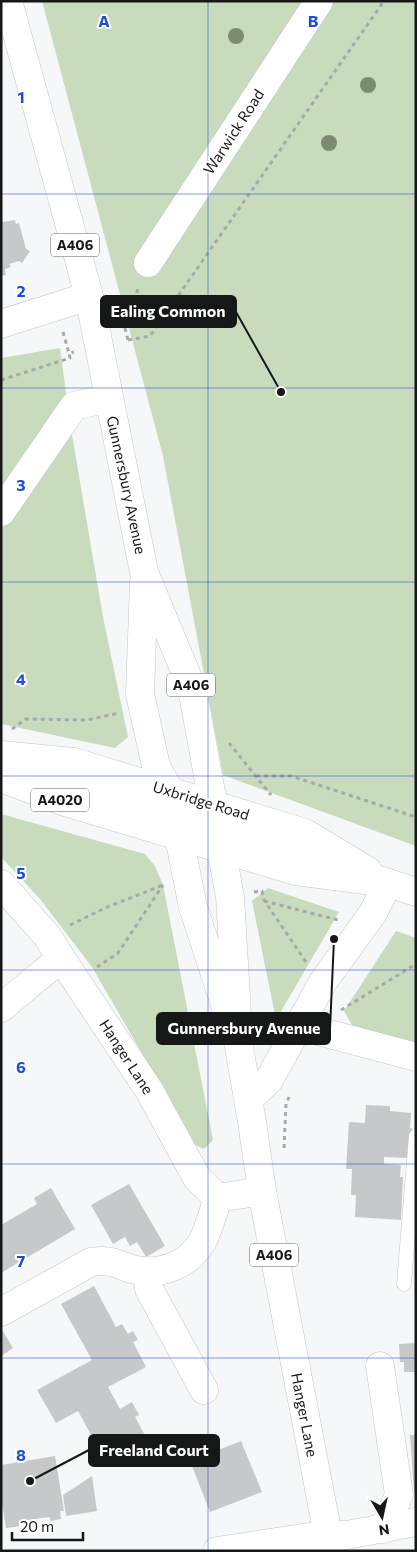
<svg xmlns="http://www.w3.org/2000/svg" width="417" height="1552" viewBox="0 0 417 1552" font-family="Commissioner,sans-serif">
  <rect width="100%" height="100%" fill="#f5f7f9"/>
  <!-- green -->
  <path fill="#c9dbbd" d="M42,1H416V846L223,775L163,456Z
    M60,348L70,423L103,617L128,737L115,748L1,724V358Z
    M1,814L145,854L155,866L163,885L213,1140L204,1149L195,1145L92,967L40,899L1,857Z
    M268,888L339,912L276,1020L252,901Z
    M396,931L416,938V1044L352,1025L344,1011Z"/>
  <!-- building -->
  <path fill="#c7c8ca" d="M1,217L3,222L15,220L16,224L19,223L26,249L30,251L22,263L19,261L9,264L11,267L5,269L6,275L1,276Z
    M366,1105L390,1106V1111L411,1113L410,1128H412L410,1158L384,1157V1164L401,1165L400,1177H403L401,1220L355,1217L356,1195H351L352,1169H346L349,1122L365,1123Z
    M129,1184L165,1246L146,1257L137,1242L130,1246L125,1237L113,1244L91,1205Z
    M51,1188L75,1229L1,1273V1225L37,1204L34,1198Z
    M94,1286L116,1327L122,1324L128,1334L133,1331L138,1340L133,1342L146,1367L108,1387L120,1409L132,1402L139,1415L135,1417L147,1439L114,1457L109,1449L101,1453L78,1411L56,1423L37,1390L92,1360L61,1304Z
    M1,1328L13,1348L1,1356Z
    M416,1343V1372H404V1362H400L399,1344Z
    M410,1435H416V1492H414Z
    M241,1441L262,1492L210,1512L190,1461Z
    M55,1456L64,1511H60L61,1519L50,1521V1517L21,1521V1526L6,1528L1,1497V1465Z
    M92,1476L97,1511L66,1516L63,1495Z"/>
  <g fill="none" stroke-linecap="round" stroke-linejoin="round">
    <defs>
      <path id="lane" d="M404,1284L416,1136"/>
      <path id="street" d="M148,263L319,1
        M1,324L89,296
        M1,512L74,406L108,398
        M301,1023L318,1031L416,1057
        M148,1272L149,1289L204,1390
        M1,1312L91,1262C100,1261 109,1260 118,1264C124,1266 129,1269 136,1270C162,1275 188,1265 202,1242C209,1229 213,1212 218,1198
        M380,1366L399,1495L384,1529
        M217,1551L323,1535H347L416,1522"/>
      <path id="secondary" d="M1,884L47,936L61,958L149,1090L197,1178L218,1198L262,1191
        M1,1008L61,958"/>
      <path id="primary" d="M1,755L74,762L305,833L368,871
        M1,778L62,801L296,871L388,883L416,892"/>
      <path id="highway" d="M8,1L89,296L144,572L192,688L230,897L239,1047L252,1122L262,1191L331,1551
        M144,582L140,694L156,766L170,792L182,806L199,818L218,827L388,883L373,913L323,982L269,1080L249,1099
        M1,767L81,787L174,814L190,820
        M170,792L193,907L227,1010"/>
    </defs>
    <!-- lane casing -->
    <use href="#lane" stroke="#c4c6c8" stroke-width="15"/>
    <!-- street casing -->
    <use href="#street" stroke="#c4c6c8" stroke-width="29"/>
    <!-- secondary casing -->
    <use href="#secondary" stroke="#c4c6c8" stroke-width="29"/>
    <!-- primary casing -->
    <use href="#primary" stroke="#c4c6c8" stroke-width="29"/>
    <!-- highway casing -->
    <use href="#highway" stroke="#c4c6c8" stroke-width="29"/>
    <!-- path -->
    <path stroke="#a6a8a9" stroke-width="3" stroke-dasharray="4 4" stroke-linecap="butt" d="M117,297L128,340L127,341
      M121,309C137,304 133,300 139,287
      M63,332L69,353
      M128,340L150,336L384,1
      M1,380L70,358L69,353L74,352
      M12,729L26,719L87,720L119,713
      M229,743L271,795
      M256,776H291L416,817
      M254,892L262,891L264,900L306,962
      M264,901L338,920
      M70,925L105,908L163,885
      M97,967L118,953L163,885
      M341,1010L416,964
      M284,1148L286,1104L289,1097"/>
    <!-- lane -->
    <use href="#lane" stroke="#fff" stroke-width="14"/>
    <!-- street -->
    <use href="#street" stroke="#fff" stroke-width="28"/>
    <!-- secondary -->
    <use href="#secondary" stroke="#fff" stroke-width="28"/>
    <!-- primary -->
    <use href="#primary" stroke="#fff" stroke-width="28"/>
    <!-- highway -->
    <use href="#highway" stroke="#fff" stroke-width="28"/>
  </g>
  <!-- trees -->
  <g fill="#7c8b71">
    <circle cx="236" cy="36" r="8"/>
    <circle cx="368" cy="85" r="8"/>
    <circle cx="329" cy="143" r="8"/>
  </g>
  <!-- grid -->
  <path fill="none" stroke="#1d4ed8" stroke-width="1" stroke-opacity="0.55" d="M208,1V1551M1,194H416M1,388H416M1,582H416M1,776H416M1,970H416M1,1164H416M1,1358H416"/>
  <g text-anchor="middle" stroke-width="4" stroke-linejoin="round" paint-order="stroke">
    <!-- shield labels -->
    <g fill="#fff" stroke="#5c5d5d" stroke-width="1">
      <rect x="51" y="233.5" width="48" height="23" rx="4"/>
      <rect x="167" y="673.5" width="48" height="23" rx="4"/>
      <rect x="31" y="788.5" width="58" height="23" rx="4"/>
      <rect x="250" y="1243.5" width="48" height="23" rx="4"/>
    </g>
    <g font-size="14" font-weight="bold" fill="#161717">
      <text x="75" y="250">A406</text>
      <text x="191" y="690">A406</text>
      <text x="60" y="805">A4020</text>
      <text x="274" y="1260">A406</text>
    </g>
    <!-- street labels -->
    <g font-size="15" fill="#161717" stroke="#fff">
      <text transform="translate(234 132) rotate(-57)" y="5">Warwick Road</text>
      <text transform="translate(126 485) rotate(78)" y="5">Gunnersbury Avenue</text>
      <text transform="translate(201 801) rotate(17)" y="5">Uxbridge Road</text>
      <text transform="translate(126 1057) rotate(57)" y="5">Hanger Lane</text>
      <text transform="translate(304 1415) rotate(79)" y="5">Hanger Lane</text>
    </g>
  </g>
  <g font-size="16" text-anchor="middle" font-weight="bold" fill="#1d4ed8" stroke="#fff" stroke-width="4" stroke-linejoin="round" paint-order="stroke">
    <text x="104" y="27">A</text>
    <text x="313" y="27">B</text>
    <text x="21" y="103">1</text>
    <text x="21" y="297">2</text>
    <text x="21" y="491">3</text>
    <text x="21" y="685">4</text>
    <text x="21" y="879">5</text>
    <text x="21" y="1073">6</text>
    <text x="21" y="1267">7</text>
    <text x="21" y="1461">8</text>
  </g>
  <!-- callouts -->
  <path fill="none" stroke="#161717" stroke-width="2" d="M281 392L236 312M334 939L330 1029M30 1481L89 1450"/>
  <g fill="#161717" stroke="#fff" stroke-width="2">
    <circle cx="281" cy="392" r="5"/>
    <circle cx="334" cy="939" r="5"/>
    <circle cx="30" cy="1481" r="5"/>
  </g>
  <g fill="#161717" stroke="#161717" stroke-width="2">
    <rect x="101" y="296" width="135" height="31" rx="5"/>
    <rect x="157" y="1013" width="173" height="31" rx="5"/>
    <rect x="89" y="1435" width="130" height="31" rx="5"/>
  </g>
  <g font-size="16" text-anchor="middle" font-weight="bold" fill="#fff">
    <text x="168" y="317">Ealing Common</text>
    <text x="244" y="1034">Gunnersbury Avenue</text>
    <text x="154" y="1456">Freeland Court</text>
  </g>
  <!-- border -->
  <rect width="417" height="1552" fill="none" stroke="#161717" stroke-width="5"/>
  <!-- north arrow -->
  <g transform="translate(382 1517) rotate(171)" stroke="#ffffff" stroke-width="4" paint-order="stroke">
  <path d="M0-4L9 19L0 12L-9 19Z" fill="#161717"/>
  <text y="-8" font-size="14" font-weight="bold" text-anchor="middle" fill="#161717">N</text>
  </g>
  <!-- scale -->
  <path d="M12 1532v8h71v-8" fill="none" stroke="#161717" stroke-width="2.5"/>
  <text x="20" y="1532" font-size="15" fill="#161717" stroke="#ffffff" stroke-width="4" paint-order="stroke">20 m</text>
</svg>
